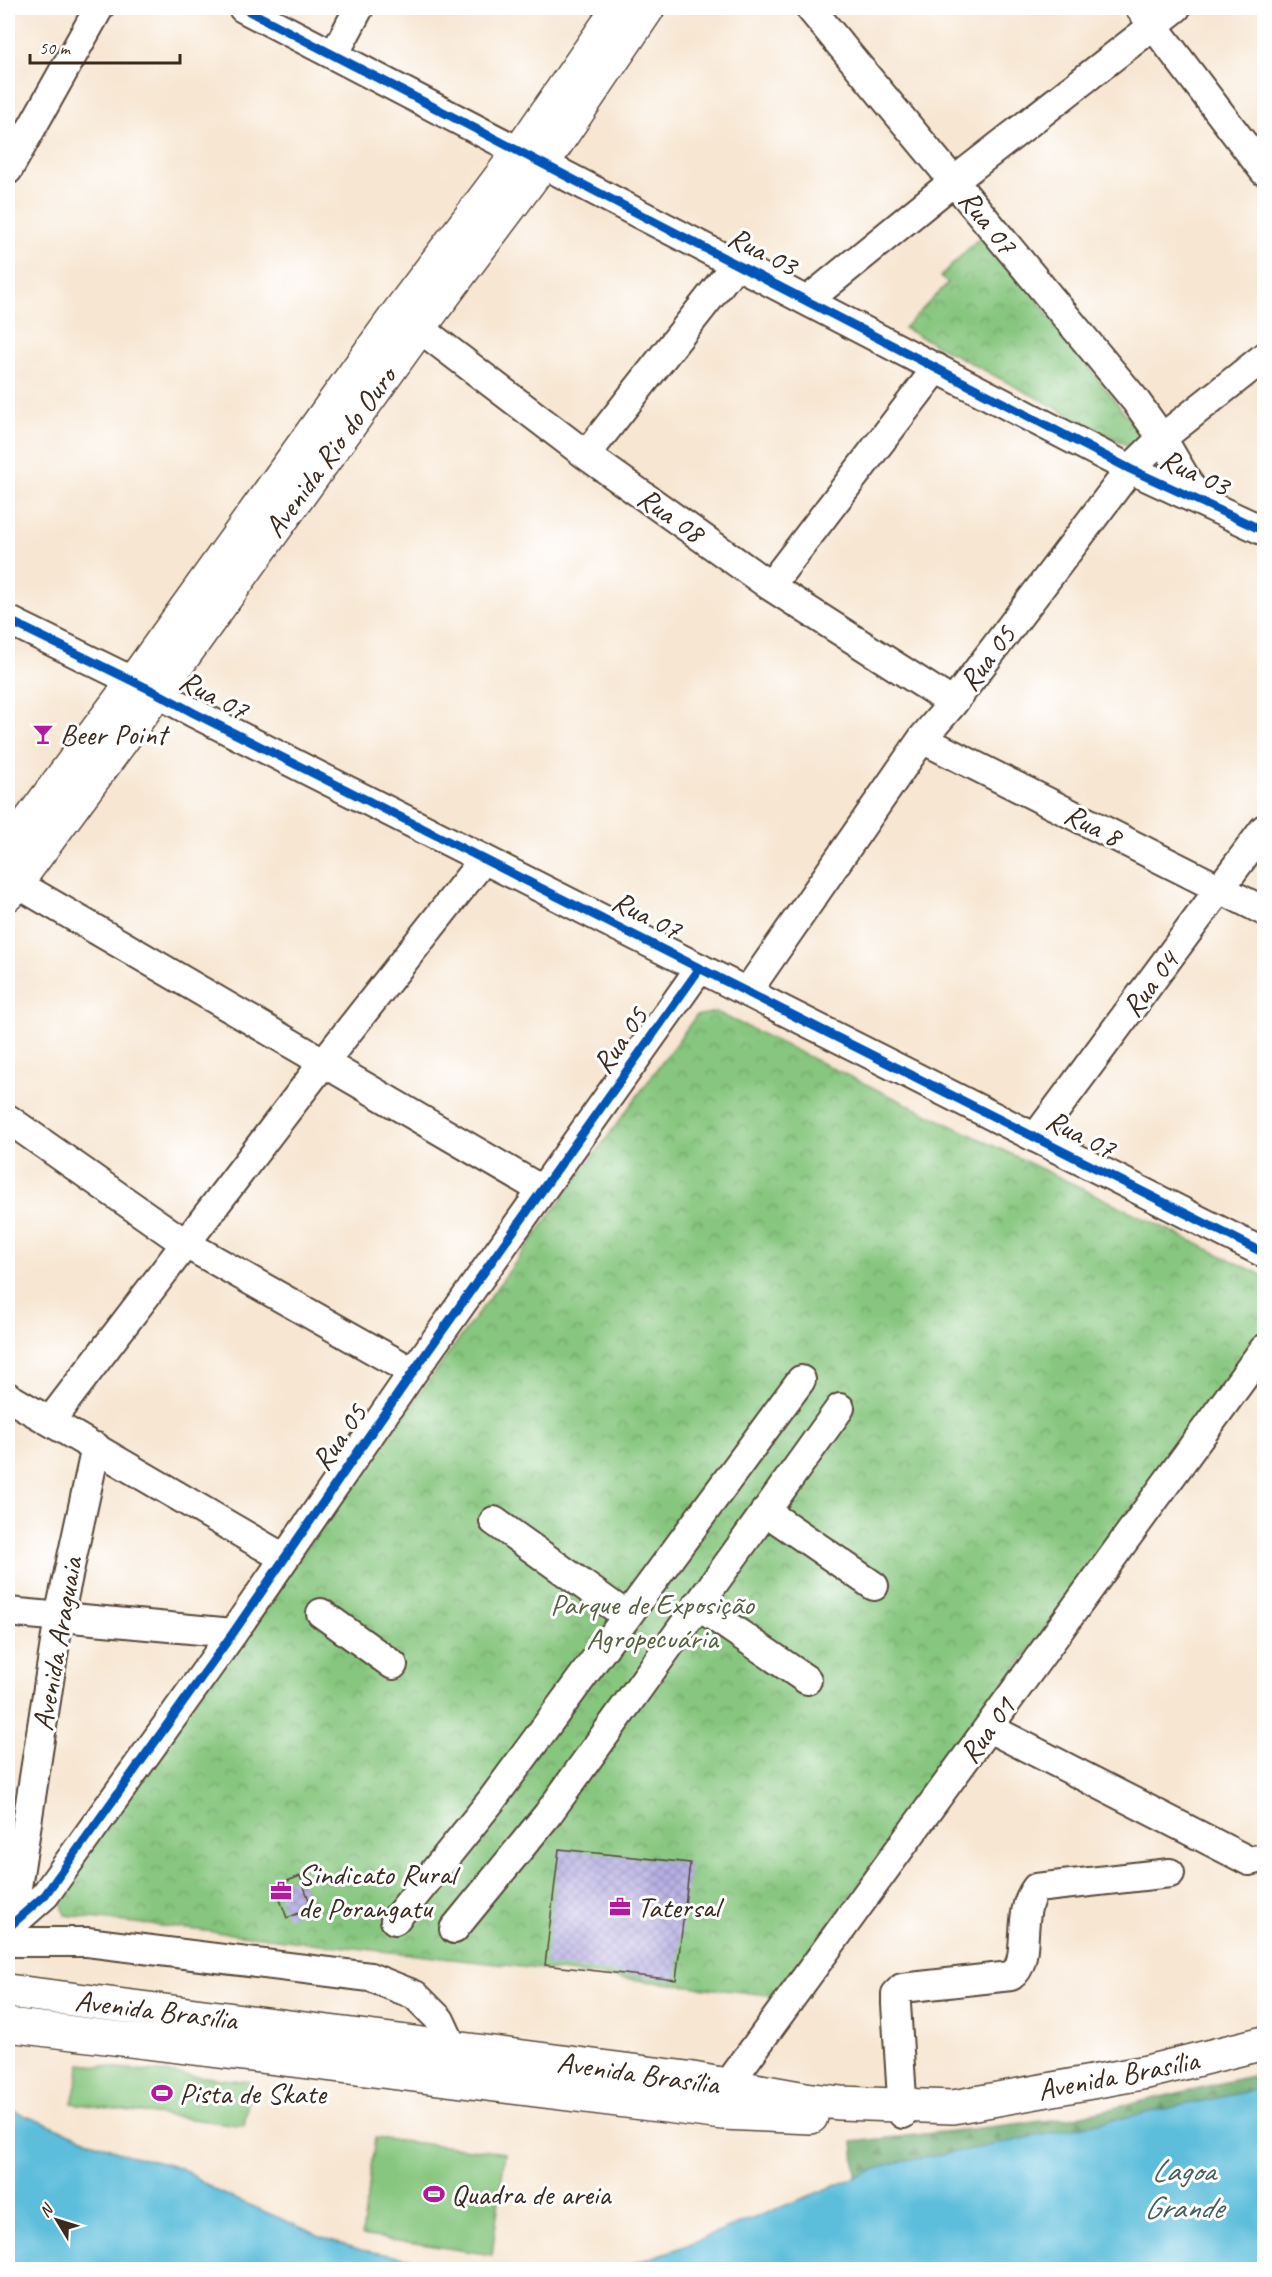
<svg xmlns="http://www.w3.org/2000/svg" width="1272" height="2277" viewBox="0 0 1272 2277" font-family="Caveat,sans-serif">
  <defs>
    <pattern id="forest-firs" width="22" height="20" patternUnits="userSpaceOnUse" patternTransform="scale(1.5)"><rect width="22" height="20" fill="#6cab6d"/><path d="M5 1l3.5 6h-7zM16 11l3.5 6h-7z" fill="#5a8b59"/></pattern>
    <pattern id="park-crowns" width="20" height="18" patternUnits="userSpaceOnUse" patternTransform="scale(1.5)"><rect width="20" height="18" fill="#86c67e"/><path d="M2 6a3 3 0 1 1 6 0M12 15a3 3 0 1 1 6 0" fill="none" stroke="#6fa167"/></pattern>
    <pattern id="building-cross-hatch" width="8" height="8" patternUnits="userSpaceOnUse" patternTransform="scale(1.5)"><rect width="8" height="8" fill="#b6afe4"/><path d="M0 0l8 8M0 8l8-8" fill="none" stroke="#958fb8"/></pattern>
  </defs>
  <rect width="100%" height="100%" fill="#fff"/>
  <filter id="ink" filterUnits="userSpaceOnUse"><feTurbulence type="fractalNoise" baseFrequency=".0167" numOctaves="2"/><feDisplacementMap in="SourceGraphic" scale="12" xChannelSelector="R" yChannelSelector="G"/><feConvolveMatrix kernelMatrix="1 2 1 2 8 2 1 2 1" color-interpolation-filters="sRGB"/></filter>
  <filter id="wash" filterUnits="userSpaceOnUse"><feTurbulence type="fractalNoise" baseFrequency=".008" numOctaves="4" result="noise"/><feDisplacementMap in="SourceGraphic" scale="24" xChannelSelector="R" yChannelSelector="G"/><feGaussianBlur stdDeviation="1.35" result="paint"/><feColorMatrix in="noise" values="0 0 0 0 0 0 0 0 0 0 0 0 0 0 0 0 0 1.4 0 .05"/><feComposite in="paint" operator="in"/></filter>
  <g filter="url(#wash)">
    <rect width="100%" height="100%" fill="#f7e6d1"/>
    <!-- grass -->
    <path fill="#86c67e" stroke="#60784e" stroke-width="1.5" d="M81,2064L251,2082L244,2126L72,2103Z
      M375,2138L505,2153L492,2255L362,2235Z"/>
    <!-- forest -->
    <path fill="url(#forest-firs)" stroke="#546a46" stroke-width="1.5" d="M1264,2073V2099L857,2185L853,2142L1070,2118Z"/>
    <!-- park -->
    <path fill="url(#park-crowns)" stroke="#60784e" stroke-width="1.5" d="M985,232L1146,441L1138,451L904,328L948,283L940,277Z
      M716,1012L1264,1276V1329L777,1996L65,1915L57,1888L696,1016Z"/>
    <!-- water -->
    <path fill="#5dbedb" stroke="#4c747c" stroke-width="1.5" d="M1264,2088V2269H616L674,2250L889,2164L989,2146Z
      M8,2109L125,2154L181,2168L215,2190L325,2238L361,2250L469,2269H8Z"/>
    <g id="blocks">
      <!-- building -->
      <path fill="url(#building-cross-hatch)" d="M559,1849L690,1863L676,1980L545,1965Z
        M300,1876L312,1908L287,1918L275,1886Z"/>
    </g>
  </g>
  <g filter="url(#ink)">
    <use href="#blocks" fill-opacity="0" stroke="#574639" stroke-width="1.5"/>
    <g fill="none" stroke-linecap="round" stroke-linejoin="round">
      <defs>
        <path id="minor" d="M243,8L1130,469L1264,531
          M810,8L1135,400L1162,438L1199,501
          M1140,8L1264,171
          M334,55L359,8
          M8,170L99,8
          M807,301L954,181L1176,8
          M401,314L586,455L770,586L953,703
          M586,455L736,264
          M770,586L937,368
          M8,620L157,693L194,713L1264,1253
          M922,739L1264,911
          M16,883L542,1190
          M747,992L922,739L953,703L1130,469L1162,438L1264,357
          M8,1119L186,1244L413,1372
          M1035,1138L1264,829
          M8,1397L284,1558
          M51,1420L324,1062L484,859
          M765,1511L874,1586
          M494,1521L627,1616
          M697,1605L807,1680
          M8,1612L233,1633
          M321,1613L393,1665
          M989,1728L1249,1861L1264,1858
          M395,1920L491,1801L801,1380
          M8,1925L10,1926L45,1895L233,1633L413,1372L700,968
          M454,1929L548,1814L840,1408
          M10,1932L59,1617L96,1447
          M9,1942H87L370,1977L415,1995L440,2020L453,2048L456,2066
          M716,2101L1264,1349
          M903,2114L896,2004V1994L902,1988L1011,1976C1033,1961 1015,1915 1036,1888L1170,1873"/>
        <path id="major" d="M8,850L133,682L399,312L520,151L619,8
          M8,894L167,679L420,327L543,163L648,8
          M8,1991L687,2078L811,2100L840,2103L953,2107L1147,2072L1264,2043
          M8,2025L723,2113L811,2117"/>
      </defs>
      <!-- minor casing -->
      <use href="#minor" stroke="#574639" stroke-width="32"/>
      <!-- major casing -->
      <use href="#major" stroke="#574639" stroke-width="36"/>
      <!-- minor -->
      <use href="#minor" stroke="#fff" stroke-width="28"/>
      <!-- major -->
      <use href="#major" stroke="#fff" stroke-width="33"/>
      <defs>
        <path id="cycleway" d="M243,8L1130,469L1264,531
          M8,620L157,693L194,713L1264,1253
          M8,1925L10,1926L45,1895L233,1633L413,1372L700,968"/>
      </defs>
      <!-- cycleway casing -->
      <use href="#cycleway" stroke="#fff" stroke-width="13"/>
      <!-- cycleway -->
      <use href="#cycleway" stroke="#0057b8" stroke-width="9"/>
    </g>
  </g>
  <!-- icons -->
  <defs>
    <symbol id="bar-bare" viewBox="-9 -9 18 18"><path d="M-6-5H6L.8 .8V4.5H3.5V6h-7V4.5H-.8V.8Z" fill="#b5179e" stroke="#fff" stroke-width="2.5" paint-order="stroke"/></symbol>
    <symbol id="office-bare" viewBox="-9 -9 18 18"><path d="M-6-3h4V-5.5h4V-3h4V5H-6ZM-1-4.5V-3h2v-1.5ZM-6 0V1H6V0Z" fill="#b5179e" stroke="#fff" stroke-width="2.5" paint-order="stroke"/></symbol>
    <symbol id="stadium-bare" viewBox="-9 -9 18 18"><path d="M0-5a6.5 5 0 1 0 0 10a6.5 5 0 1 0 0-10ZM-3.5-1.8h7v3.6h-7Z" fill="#b5179e" stroke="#fff" stroke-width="2.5" paint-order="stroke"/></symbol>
  </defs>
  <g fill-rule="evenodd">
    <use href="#bar-bare" x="28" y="719" width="30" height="30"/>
    <use href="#office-bare" x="266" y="1876" width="30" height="30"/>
    <use href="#office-bare" x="605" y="1892" width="30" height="30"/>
    <use href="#stadium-bare" x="147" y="2078" width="30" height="30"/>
    <use href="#stadium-bare" x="419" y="2179" width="30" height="30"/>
  </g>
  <g text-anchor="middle" stroke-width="6" stroke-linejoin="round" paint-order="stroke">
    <!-- street labels -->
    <g font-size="30" fill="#3b2a1e" stroke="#fff">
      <text transform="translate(988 222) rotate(51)" y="10">Rua 07</text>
      <text transform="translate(763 251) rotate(27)" y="10">Rua 03</text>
      <text transform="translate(330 452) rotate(-54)" y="10">Avenida Rio do Ouro</text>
      <text transform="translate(1195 472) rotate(25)" y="10">Rua 03</text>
      <text transform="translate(671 515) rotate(35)" y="10">Rua 08</text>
      <text transform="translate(987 658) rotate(-53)" y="10">Rua 05</text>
      <text transform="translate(214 695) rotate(28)" y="10">Rua 07</text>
      <text transform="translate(1093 825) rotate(27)" y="10">Rua 8</text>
      <text transform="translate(647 915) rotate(27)" y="10">Rua 07</text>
      <text transform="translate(1150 984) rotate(-53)" y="10">Rua 04</text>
      <text transform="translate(620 1040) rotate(-55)" y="10">Rua 05</text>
      <text transform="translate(1081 1134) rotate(27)" y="10">Rua 07</text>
      <text transform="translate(339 1437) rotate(-55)" y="10">Rua 05</text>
      <text transform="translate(57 1644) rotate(-80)" y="10">Avenida Araguaia</text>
      <text transform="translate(987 1730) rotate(-54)" y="10">Rua 01</text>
      <text transform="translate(156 2010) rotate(7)" y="10">Avenida Brasília</text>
      <text transform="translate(638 2073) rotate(8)" y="10">Avenida Brasília</text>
      <text transform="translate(1118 2075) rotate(-11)" y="10">Avenida Brasília</text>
    </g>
    <!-- poi labels -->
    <g font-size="30" fill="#3b2a1e" stroke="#fff" text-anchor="start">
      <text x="60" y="744">Beer Point</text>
      <text x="298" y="1884">Sindicato Rural<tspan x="298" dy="34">de Porangatu</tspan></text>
      <text x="637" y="1917">Tatersal</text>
      <text x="179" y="2103">Pista de Skate</text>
      <text x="451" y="2204">Quadra de areia</text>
    </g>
    <!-- park labels -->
    <g font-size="30" fill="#556140" stroke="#fff">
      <text x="652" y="1614">Parque de Exposição<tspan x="652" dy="34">Agropecuária</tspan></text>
    </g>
    <!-- water labels -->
    <g font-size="32" font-style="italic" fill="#475e60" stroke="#fff">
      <text x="1183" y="2181">Lagoa<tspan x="1183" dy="37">Grande</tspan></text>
    </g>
  </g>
  <!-- margin -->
  <rect width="1272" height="2277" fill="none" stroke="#fff" stroke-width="30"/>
  <!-- north arrow -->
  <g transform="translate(57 2220) rotate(308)" stroke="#ffffff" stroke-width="4.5" paint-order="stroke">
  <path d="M0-4.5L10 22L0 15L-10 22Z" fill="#3b2a1e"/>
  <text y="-9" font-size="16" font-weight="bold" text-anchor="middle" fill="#3b2a1e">N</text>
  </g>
  <!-- scale -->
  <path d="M30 54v9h150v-9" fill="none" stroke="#3b2a1e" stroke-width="3"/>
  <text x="39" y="54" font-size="18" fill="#3b2a1e" stroke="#ffffff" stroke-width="4.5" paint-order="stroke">50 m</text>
</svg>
